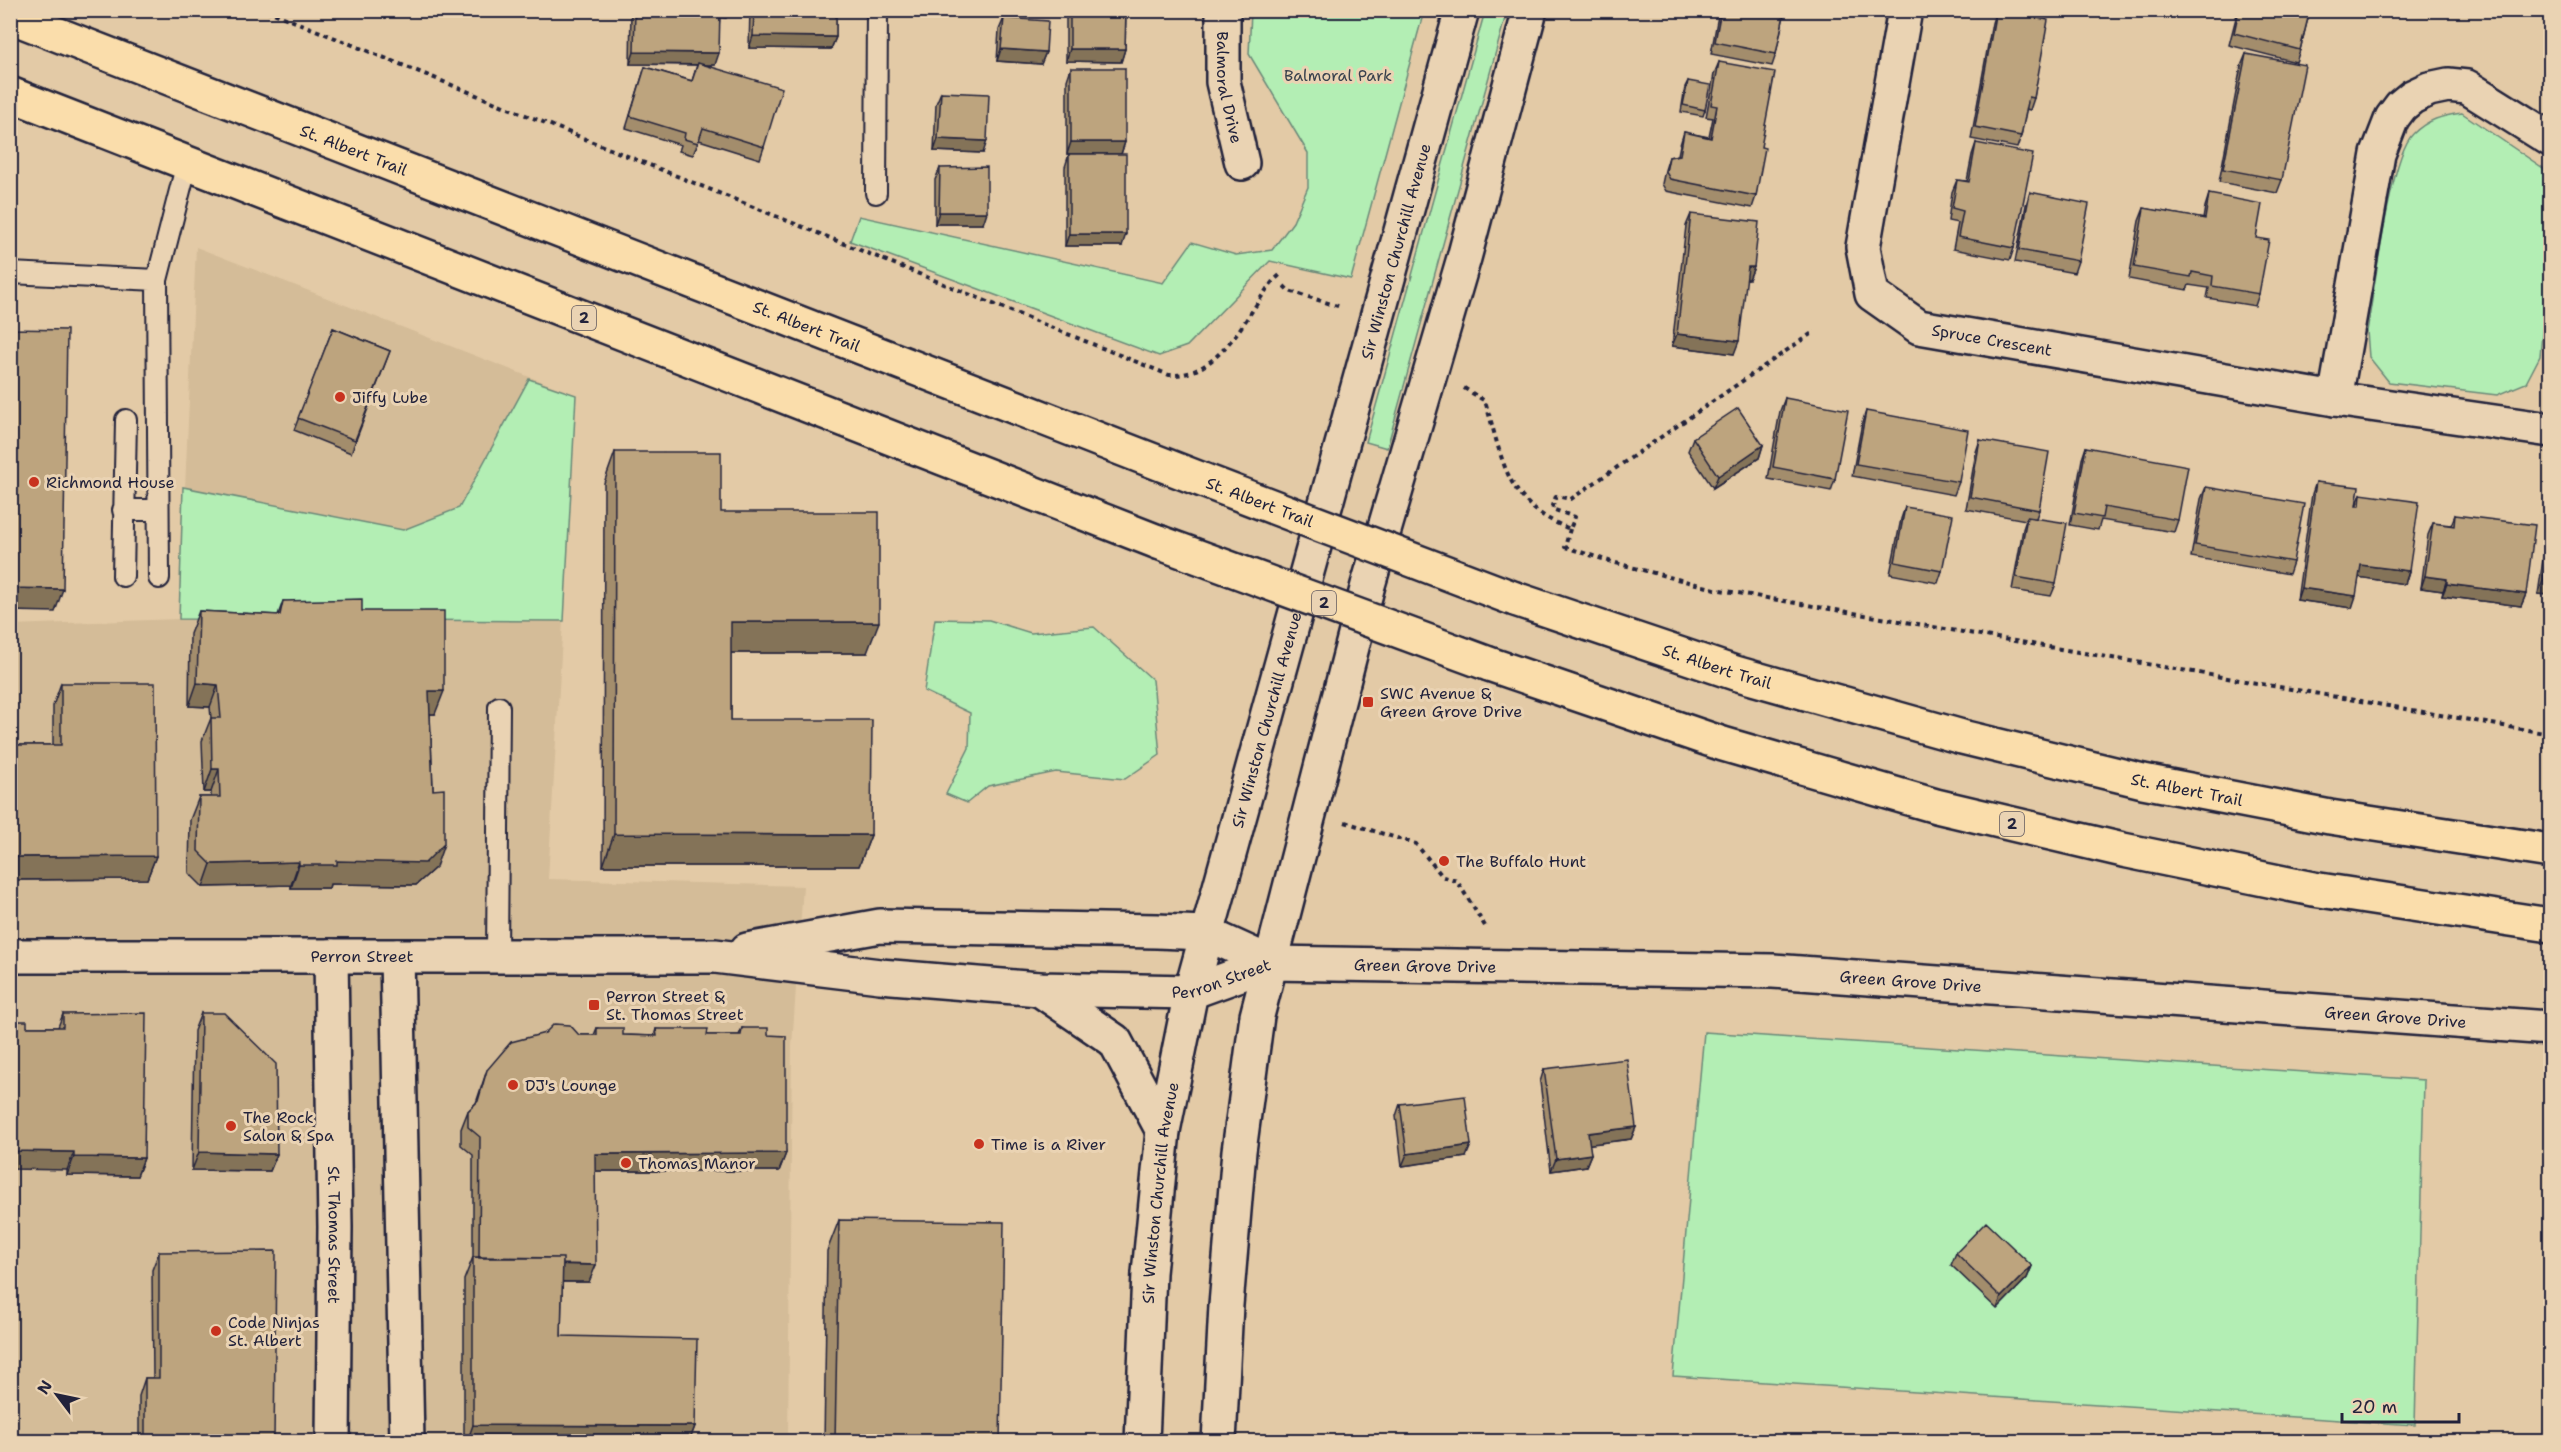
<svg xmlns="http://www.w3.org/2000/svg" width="2561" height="1452" viewBox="0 0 2561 1452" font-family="'Shantell Sans',sans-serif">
  <rect width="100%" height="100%" fill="#e3caa6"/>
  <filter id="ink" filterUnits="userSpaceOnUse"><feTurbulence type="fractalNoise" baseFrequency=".0167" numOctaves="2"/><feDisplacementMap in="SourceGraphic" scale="12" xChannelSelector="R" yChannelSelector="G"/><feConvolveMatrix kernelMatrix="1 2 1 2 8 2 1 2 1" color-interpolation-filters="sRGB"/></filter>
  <g filter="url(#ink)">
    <!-- built -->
    <path fill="#d4bc98" d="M196,247L576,395L548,879L803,886L792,1046L788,1441H11L10,625L179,619Z"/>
    <!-- green -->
    <path fill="#b3eeb4" stroke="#6a8878" stroke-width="1.5" d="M1251,11H1424L1351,279L1270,261L1187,346L1159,356L850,241L859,216L1163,283L1192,242L1236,255L1272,250L1293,222L1308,187V153L1249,54Z
      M1485,11H1507L1387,448L1366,442Z
      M2462,113L2543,168L2550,184V247L2540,356L2526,383L2497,395L2389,382L2369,357L2367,331C2374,293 2390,156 2413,134C2428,119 2442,116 2462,113Z
      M529,379L576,395L564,621L179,619L183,487L403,530L459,508Z
      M935,619L989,620L1031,633L1094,627L1153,680L1160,755L1125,779L1056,772L988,786L967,803L946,794L969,748L970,713L924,691Z
      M1704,1032L2424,1080L2415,1425L1673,1376Z"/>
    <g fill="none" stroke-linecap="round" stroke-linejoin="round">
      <defs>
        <path id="lane" d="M876,193L877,10
          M10,273L157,280
          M123,510H158
          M123,576L126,420
          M159,578L157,280L187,163
          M497,956L499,707"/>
        <g id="street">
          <path id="s1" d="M1223,10V82L1242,163"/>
          <path id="s2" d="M1905,10L1863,247L1872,294L1919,327L2335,399L2550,430"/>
          <path d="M2335,399L2378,154L2392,118L2401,106L2412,97L2429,89L2448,85L2467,87L2550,139"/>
          <path id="s3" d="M331,956L335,1227L333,1442"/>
          <path d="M397,956L407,1442"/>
        </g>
        <g id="secondary">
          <path d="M747,950L880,926L1157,931L1205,933L1271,963"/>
          <path id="s4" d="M10,956H715L880,976L1039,989L1191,992L1271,963L1773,971L2550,1028"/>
          <path d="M1039,989L1115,1041L1163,1131"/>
          <path id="s5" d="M1142,1442L1149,1273L1163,1131L1191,992L1462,10"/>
          <path d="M1219,1442L1226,1305L1239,1151L1257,1016L1368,585L1464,258L1530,10"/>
        </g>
        <g id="primary">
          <path id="s6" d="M10,16L1200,479"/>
          <path d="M10,94L1158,542"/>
          <path id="s7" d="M1515,599L1735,673L1962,737L2143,781L2330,817L2550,851"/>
          <path d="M1489,664L1723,744L1936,806L2123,850L2313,889L2550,925"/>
        </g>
      </defs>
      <!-- lane casing -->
      <use href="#lane" stroke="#22223b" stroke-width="24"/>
      <!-- street casing -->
      <use href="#street" stroke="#22223b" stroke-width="38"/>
      <!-- secondary casing -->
      <use href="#secondary" stroke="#22223b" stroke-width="38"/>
      <!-- primary casing -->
      <use href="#primary" stroke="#22223b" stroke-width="38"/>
      <!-- path -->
      <path stroke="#22223b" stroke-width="4" stroke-dasharray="4.5 4.5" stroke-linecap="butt" d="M266,10L1169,375C1220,378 1246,315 1273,281L1282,273
        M1284,286L1289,291L1341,307
        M1464,388L1485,401C1504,462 1504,503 1570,529L1575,517L1552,509L1556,496L1571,499L1815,331
        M1570,529L1565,547L1612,562L1715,589L2550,734
        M1345,822L1416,844L1443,877L1457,881L1485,926"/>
      <!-- lane -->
      <use href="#lane" stroke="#ead3b3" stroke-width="20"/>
      <!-- street -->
      <use href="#street" stroke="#ead3b3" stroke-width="33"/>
      <!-- secondary -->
      <use href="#secondary" stroke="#ead3b3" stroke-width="33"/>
      <!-- primary -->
      <use href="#primary" stroke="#faddab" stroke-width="33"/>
      <defs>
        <g id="primary-bridge">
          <path id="s8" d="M1200,479L1515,599"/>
          <path d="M1158,542L1489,664"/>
        </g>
      </defs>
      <!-- primary-bridge casing -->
      <use href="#primary-bridge" stroke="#22223b" stroke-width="38" stroke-linecap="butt"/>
      <!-- primary-bridge -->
      <use href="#primary-bridge" stroke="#faddab" stroke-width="33"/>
    </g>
    <!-- wall -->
    <path fill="#a38d6c" stroke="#22223b" stroke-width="1.5" d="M631,10H728L726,18L720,17L715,65H707L764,147L760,159L699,140L693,155L679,151L681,145L626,128L645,67L692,81L697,65L630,64Z
      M750,10H836V37L831,49L749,48Z
      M1066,10H1126L1125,49L1121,62L1066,61Z
      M1719,10H1785L1776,54L1772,66L1711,54Z
      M1991,10H2049L2046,19L2034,98L2030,110L2026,109L2021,136L2017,148L1971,139L1992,23L1995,13L1991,12Z
      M2238,10H2310L2300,50L2296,62L2229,45Z
      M1004,18L1046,52L1041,64L997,61L999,30Z
      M2246,54L2282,180L2277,193L2219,182L2241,66Z
      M1719,62L1761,147L1756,196L1752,208L1666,191L1662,184L1665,170L1669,157L1678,155L1680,145L1684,132L1709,137L1713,118L1706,117L1714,74Z
      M1071,68L1125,142L1121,154H1067V80Z
      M1688,81L1705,110L1703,116L1681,112L1685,87Z
      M941,92L983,153L934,151L936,104Z
      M1976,143L2014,248L2010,260L1953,249L1958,223L1948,221L1952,192L1957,180L1967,181L1972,155Z
      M1069,154L1122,246H1065V167Z
      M940,168L983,224H935V180Z
      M2030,192L2078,261L2074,273L2015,262L2026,205Z
      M2209,194L2256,238L2259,294L2255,306L2207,298L2209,288L2189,285L2187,290L2129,279L2139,221L2144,208L2203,219L2205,207Z
      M1691,214L1754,267L1749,279H1746L1734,354L1672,346L1686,226Z
      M333,328L390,351L351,453L294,430Z
      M1785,398L1835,479L1831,491L1768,479L1780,411Z
      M1866,411L1959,482L1954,495L1852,476L1862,423Z
      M1693,438L1763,445L1759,458L1713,488L1688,451Z
      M1980,440L2039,510L2036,518L2056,584L2051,596L2012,590L2023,529L2026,520L1966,509L1976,452Z
      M2086,447L2178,520L2174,532L2101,520L2098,530L2070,525L2082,459Z
      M615,452L867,653H731V720L871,835L859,866H603L604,483Z
      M2316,482L2356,506L2361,494L2409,571L2405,584L2359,577L2352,608L2297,600L2312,494Z
      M2206,487L2293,562L2289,574L2191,557L2201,499Z
      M1905,507L1942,571L1938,583L1890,574L1901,519Z
      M2455,515L2526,594L2521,606L2442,596L2443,591L2421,588L2428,535L2433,523L2451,525Z
      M2550,527V595L2538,594L2546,539Z
      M283,601L362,611L435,714H430L436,867L416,885L330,884L329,888H291V885L203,887L189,873L190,820L199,797H211V792H204L202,741L211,718L210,707L189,706L190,634L199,611L278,615Z
      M61,683L156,856L147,879L10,880V745H53V706Z
      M201,1013L277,1154L270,1171L192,1170L194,1031Z
      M63,1014L144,1158L137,1176L67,1175V1170L27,1027H58Z
      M597,1028L623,1035L654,1036L656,1029L707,1035H739L742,1028L768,1035L786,1153L779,1171H595L589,1282H562L561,1336L695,1426L689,1442H464V1280L473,1257V1155L461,1145V1129L468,1111L476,1103L487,1070L579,1035H594Z
      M1544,1069L1636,1127L1631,1139L1589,1144L1591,1154L1586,1166L1551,1171L1540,1082Z
      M1400,1104L1466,1157L1402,1166L1396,1116Z
      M839,1220L1000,1442H824L827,1251Z
      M159,1252L274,1442H139V1396L145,1378H153L152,1270Z
      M1956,1253L2032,1266L2027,1278L1997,1309L1951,1265Z"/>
    <!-- shaded-wall -->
    <path fill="#847358" stroke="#22223b" stroke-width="1.5" d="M718,10H728L726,18L716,17Z
      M753,36L836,37L831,49L749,48Z
      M1001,49L1046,52L1041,64L997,61Z
      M1070,49H1125L1121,62L1066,61Z
      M634,52L719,53L715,65L630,64Z
      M938,139L987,141L983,153L934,151Z
      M1071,142H1125L1121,154H1067Z
      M939,212H987L983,224H935Z
      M1069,234H1126L1122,246H1065Z
      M1748,267H1754L1749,279H1743Z
      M1677,334L1739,341L1734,354L1672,346Z
      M1763,445L1759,458L1713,488L1718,476Z
      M2361,565L2409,571L2405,584L2357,577Z
      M2425,576L2447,579L2443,591L2421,588Z
      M2543,581L2550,582V595L2538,594Z
      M2447,584L2526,594L2521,606L2442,596Z
      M10,588L63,589L55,612L10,611Z
      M2301,588L2356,596L2352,608L2297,600Z
      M731,622H879L867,653H719Z
      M197,683L218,685L210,707L189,706Z
      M429,691H444L435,714H420Z
      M212,769H219L211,792H204Z
      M614,834L871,835L859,866H603Z
      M444,844L436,867L416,885L330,884L329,888H291L299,865L337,861Z
      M156,856L147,879L10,880V857Z
      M299,862L291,885L203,887L211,864Z
      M1636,1127L1631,1139L1584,1145L1588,1133Z
      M1471,1145L1466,1157L1402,1166L1407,1154Z
      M10,1151L74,1152L67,1170L10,1169Z
      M199,1152L277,1154L270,1171L192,1170Z
      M786,1153L779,1171H589L595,1154Z
      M1591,1154L1586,1166L1551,1171L1556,1159Z
      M74,1157L144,1158L137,1176L67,1175Z
      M479,1263L596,1265L589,1282L473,1281Z
      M2032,1266L2027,1278L1997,1309L2001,1297Z
      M473,1425L695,1426L689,1442H467Z"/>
    <!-- building -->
    <path fill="#bda47e" stroke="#22223b" stroke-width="1.5" d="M635,10H720L719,53L634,52Z
      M754,10H836V37L753,36Z
      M1070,10H1126L1125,49H1070Z
      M1721,10H1785L1776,54L1715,42Z
      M1996,10L2048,20L2034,98L2029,97L2021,136L1975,127Z
      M2239,10H2310L2300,50L2234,33Z
      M1004,18L1048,21L1046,52L1001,49Z
      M2246,54L2305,65L2282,180L2223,169Z
      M1719,62L1775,72L1761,147L1765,148L1756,196L1670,179L1666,172L1669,157L1680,155L1684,132L1711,138L1717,106L1711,105Z
      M698,63L782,88L764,147L703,128L698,143L684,139L685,133L630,116L645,67L692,81Z
      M1071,68H1125V142H1071Z
      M1688,81L1710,85L1705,110L1683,105Z
      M941,92L989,94L987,141L938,139Z
      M1976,143L2033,154L2014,248L1958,237L1963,211L1952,208L1957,180L1969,182Z
      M1069,154H1126V234H1069Z
      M987,167V212H939L940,168Z
      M2030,192L2089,204L2078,261L2019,250Z
      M2209,194L2262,204L2256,238L2269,240L2259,294L2212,286L2213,276L2192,272L2191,277L2134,267L2144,208L2205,219Z
      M1691,214L1759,222L1754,267H1748L1739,341L1677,334Z
      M333,328L390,351L355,440L298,418Z
      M10,329L67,330L63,589L10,588Z
      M1785,398L1848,410L1835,479L1773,467Z
      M1738,408L1763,445L1718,476L1693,438Z
      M1866,411L1968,430L1959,482L1856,464Z
      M1980,440L2049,452L2039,510L1970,497Z
      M2086,447L2188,466L2178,520L2104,507L2102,518L2074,513Z
      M615,452H721V512H879V622H731V720H872L871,835L614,834Z
      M2316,482L2359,487L2356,506H2360L2361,494L2419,502L2409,571L2361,565L2356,596L2301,588Z
      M2206,487L2304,504L2293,562L2195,545Z
      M1905,507L1953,515L1942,571L1895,562Z
      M2455,515L2535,525L2526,594L2447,584V579L2425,576L2433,523L2454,526Z
      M2027,517L2067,523L2056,584L2016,577Z
      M2550,527V582L2543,581Z
      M362,599V611H444V691H429L433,790L444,789V844L425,863L337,861V865H299V862L211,864L198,851L199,797H220L219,769H212L211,718H221L218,685L197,683L199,611L280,615L283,601Z
      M61,683H155L156,856L10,857V745H61Z
      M146,1013L144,1158L74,1157V1152L10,1151V1021H27V1027H63V1014Z
      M201,1013H224L276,1064L277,1154L199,1152Z
      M554,1024L570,1025L579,1035H597V1028H623V1035L657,1036L656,1029H708L707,1035H741L742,1028H768V1035L786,1036V1153L595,1154L596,1265L563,1264V1258H479L480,1137L468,1127V1111L478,1101L487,1070L511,1042L545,1033Z
      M1627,1059L1636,1127L1588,1133L1591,1154L1556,1159L1544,1069Z
      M1465,1096L1471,1145L1407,1154L1400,1104Z
      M839,1220L1004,1222L1000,1442H835Z
      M1986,1222L2032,1266L2001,1297L1956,1253Z
      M276,1251L274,1442H145V1378H159V1252Z
      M473,1257L563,1258L561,1336L697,1339L695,1426L473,1425Z"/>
  </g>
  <!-- markers -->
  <g fill="#c8321e" stroke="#ead3b3" stroke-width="2">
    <circle cx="340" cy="397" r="6"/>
    <circle cx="34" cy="482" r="6"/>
    <rect x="1362" y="696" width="12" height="12" rx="3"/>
    <circle cx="1444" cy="861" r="6"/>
    <rect x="588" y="999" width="12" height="12" rx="3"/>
    <circle cx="513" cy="1085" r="6"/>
    <circle cx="231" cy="1126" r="6"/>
    <circle cx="979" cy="1144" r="6"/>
    <circle cx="626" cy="1163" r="6"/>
    <circle cx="216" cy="1331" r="6"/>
  </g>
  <g text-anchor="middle" stroke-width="6" stroke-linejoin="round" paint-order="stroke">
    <!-- shield labels -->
    <g fill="#ead3b3" stroke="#5e575f" stroke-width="1.5">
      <rect x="572" y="306" width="24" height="24" rx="4.5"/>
      <rect x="1312" y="591" width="24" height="24" rx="4.5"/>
      <rect x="2000" y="812" width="24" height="24" rx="4.5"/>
    </g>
    <g font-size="15" font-weight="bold" fill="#22223b">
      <text x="584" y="323">2</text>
      <text x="1324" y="608">2</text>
      <text x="2012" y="829">2</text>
    </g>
    <!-- park labels -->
    <g font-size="16" fill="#38414d" stroke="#ead3b3">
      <text x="1338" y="81">Balmoral Park</text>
    </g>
    <!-- street labels -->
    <g font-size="16" fill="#22223b" stroke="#ead3b3">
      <text dy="6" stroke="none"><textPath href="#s1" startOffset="78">Balmoral Drive</textPath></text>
      <text dy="6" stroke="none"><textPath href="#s6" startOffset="369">St. Albert Trail</textPath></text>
      <text dy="6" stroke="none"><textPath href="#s5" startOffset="1222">Sir Winston Churchill Avenue</textPath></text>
      <text dy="6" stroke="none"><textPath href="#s6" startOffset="855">St. Albert Trail</textPath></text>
      <text dy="6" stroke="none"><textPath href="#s2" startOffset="420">Spruce Crescent</textPath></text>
      <text dy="6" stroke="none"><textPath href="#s8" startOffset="64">St. Albert Trail</textPath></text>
      <text dy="6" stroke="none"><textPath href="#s7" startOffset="213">St. Albert Trail</textPath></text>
      <text dy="6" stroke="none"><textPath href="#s5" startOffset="736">Sir Winston Churchill Avenue</textPath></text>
      <text dy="6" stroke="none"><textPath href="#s7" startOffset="699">St. Albert Trail</textPath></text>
      <text dy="6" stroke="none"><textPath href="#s4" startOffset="352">Perron Street</textPath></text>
      <text dy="6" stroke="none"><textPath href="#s4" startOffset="1422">Green Grove Drive</textPath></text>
      <text dy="6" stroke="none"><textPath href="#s4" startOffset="1215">Perron Street</textPath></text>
      <text dy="6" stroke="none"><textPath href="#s4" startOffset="1908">Green Grove Drive</textPath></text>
      <text dy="6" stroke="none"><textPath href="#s4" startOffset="2394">Green Grove Drive</textPath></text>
      <text dy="6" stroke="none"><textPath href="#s5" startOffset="250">Sir Winston Churchill Avenue</textPath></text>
      <text dy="6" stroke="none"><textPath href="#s3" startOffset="279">St. Thomas Street</textPath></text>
    </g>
    <!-- poi labels -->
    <g font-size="16" fill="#22223b" stroke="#ead3b3" text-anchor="start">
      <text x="352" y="403">Jiffy Lube</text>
      <text x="46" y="488">Richmond House</text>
      <text x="1380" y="699">SWC Avenue &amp;<tspan x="1380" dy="18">Green Grove Drive</tspan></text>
      <text x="1456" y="867">The Buffalo Hunt</text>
      <text x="606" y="1002">Perron Street &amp;<tspan x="606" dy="18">St. Thomas Street</tspan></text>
      <text x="525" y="1091">DJ's Lounge</text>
      <text x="243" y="1123">The Rock<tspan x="243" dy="18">Salon &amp; Spa</tspan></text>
      <text x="991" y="1150">Time is a River</text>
      <text x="638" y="1169">Thomas Manor</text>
      <text x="228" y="1328">Code Ninjas<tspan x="228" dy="18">St. Albert</tspan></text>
    </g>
  </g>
  <!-- margin -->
  <rect width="2561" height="1452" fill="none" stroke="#ead3b3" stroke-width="36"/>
  <rect x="18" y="18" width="2525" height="1416" fill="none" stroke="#22223b" stroke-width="2" filter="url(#ink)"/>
  <!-- north arrow -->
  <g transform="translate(57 1395) rotate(302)" stroke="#ead3b3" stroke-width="4.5" paint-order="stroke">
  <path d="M0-4.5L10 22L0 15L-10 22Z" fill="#22223b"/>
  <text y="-9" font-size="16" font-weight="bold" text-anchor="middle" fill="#22223b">N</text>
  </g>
  <!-- scale -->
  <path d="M2342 1413v9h117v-9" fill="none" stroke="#22223b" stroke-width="3"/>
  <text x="2351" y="1413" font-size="18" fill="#22223b" stroke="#ead3b3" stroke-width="4.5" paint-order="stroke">20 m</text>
</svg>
